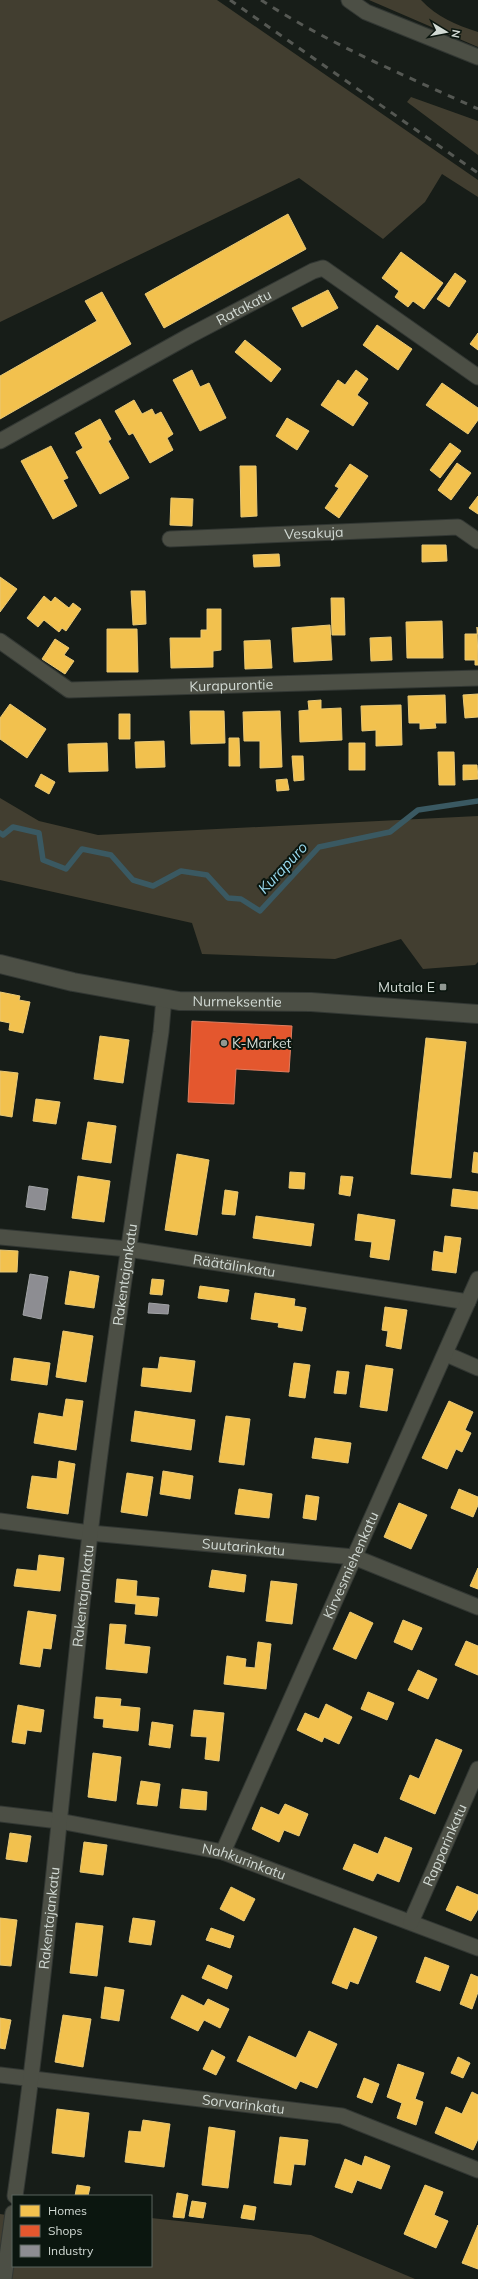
<svg xmlns="http://www.w3.org/2000/svg" width="478" height="2279" viewBox="0 0 478 2279" font-family="Mulish,sans-serif">
  <rect width="100%" height="100%" fill="#171d18"/>
  <!-- green -->
  <path fill="#423e30" d="M0,0H217L478,180V197L442,174L425,202L383,239L299,178L0,322Z
    M369,0H421C437,17 456,25 478,32V47Z
    M411,97L478,121V155L407,102Z
    M0,798L39,821L98,835L478,816V962L475,965L423,969L401,939L335,959L202,954L192,923L0,880Z
    M0,2214L13,2216V2266H151V2218L311,2235L415,2279H0Z"/>
  <!-- homes -->
  <path fill="#f2c14e" stroke="#e8c876" d="M288,214L306,249L164,328L145,294Z
    M401,252L443,283L424,309L413,301L408,307L395,297L399,291L382,278Z
    M455,273L466,281L449,307L437,299Z
    M328,290L338,308L302,327L292,308Z
    M102,292L131,344L0,419V376L97,321L85,301Z
    M377,325L412,349L398,370L363,345Z
    M478,333V350L470,344Z
    M245,340L281,369L271,382L235,352Z
    M192,370L200,387L209,383L226,418L200,431L173,380Z
    M356,370L368,379L357,395L368,403L353,426L321,405L338,380L345,385Z
    M442,383L478,408V420L468,434L426,405Z
    M134,400L142,414L152,409L155,415L161,412L173,434L167,438L173,450L150,463L133,433L129,435L115,411Z
    M287,418L309,431L297,450L276,436Z
    M100,419L111,439L108,441L129,478L100,494L76,452L83,448L75,433Z
    M450,443L461,451L440,478L430,470Z
    M51,446L68,478L63,480L77,506L53,519L21,461Z
    M457,463L471,473L451,500L438,490Z
    M350,464L368,476L339,518L325,508L339,488L335,486Z
    M240,466H256L257,516L241,517Z
    M478,496V514L469,508Z
    M171,498L193,499L192,526L170,525Z
    M422,545H446L447,561L422,562Z
    M279,554L280,566L254,567L253,555Z
    M0,577L17,589L0,612Z
    M131,591H145L146,624L133,625Z
    M44,596L51,602L55,597L69,608L73,603L81,609L66,631L62,628L59,632L44,620L38,627L27,618Z
    M331,598H344L345,635H332Z
    M207,609H221V650L213,651V667L171,668L170,638H201V630H207Z
    M442,621L443,658H407L406,622Z
    M330,625L332,660L294,662L292,628Z
    M477,627L478,665H475V660H465V634H478Z
    M107,629H137L138,672H107Z
    M391,637L392,660L371,661L370,638Z
    M55,639L69,648L64,655L74,661L65,674L42,659Z
    M270,640L272,668L245,669L244,641Z
    M478,694V717L465,718L463,695Z
    M445,695L446,723H435L436,728L420,729V723H409L408,696Z
    M321,700V709L341,708L342,740L300,742L299,711L309,710L308,701Z
    M10,704L46,729L27,758L0,739V718Z
    M401,705L402,745L376,746V730L362,731L361,706Z
    M190,711H224L225,743L191,744Z
    M280,711L282,767L260,768V741H244L243,712Z
    M119,714H130V739H119Z
    M229,738H239L240,766H229Z
    M164,741L165,767L136,768L135,742Z
    M107,743L108,771L69,772L68,744Z
    M349,743H365V770H349Z
    M438,752H454L455,785H439Z
    M292,756H303L304,780L294,781Z
    M463,765H477L478,779L463,780Z
    M41,774L55,782L49,794L35,786Z
    M287,779L289,790L277,791L276,780Z
    M0,992L20,996L19,1000L30,1002L23,1033L9,1030L10,1023L0,1021Z
    M100,1036L129,1040L123,1083L94,1079Z
    M426,1038L466,1042L451,1178L411,1174Z
    M0,1071L18,1073L12,1117L0,1115Z
    M36,1099L60,1102L56,1124L33,1121Z
    M88,1122L116,1126L111,1163L82,1159Z
    M474,1152L478,1153V1173L472,1172Z
    M177,1154L209,1160L197,1235L165,1230Z
    M290,1172L305,1173L304,1189L289,1188Z
    M78,1176L110,1181L104,1222L72,1218Z
    M341,1176L353,1177L350,1196L339,1194Z
    M453,1189L478,1192V1209L451,1206Z
    M225,1190L238,1192L235,1215L222,1214Z
    M358,1214L395,1220L389,1260L370,1257L372,1242L355,1240Z
    M256,1216L314,1224L311,1246L253,1238Z
    M445,1236L461,1238L456,1273L432,1270L434,1251L443,1253Z
    M0,1250L18,1251L17,1272H0Z
    M70,1271L99,1276L94,1308L65,1304Z
    M152,1279L164,1280L162,1295L150,1294Z
    M200,1286L229,1290L227,1302L198,1298Z
    M255,1293L295,1299L294,1306L306,1308L302,1331L278,1327L279,1323L251,1319Z
    M385,1307L407,1310L401,1349L386,1346L388,1331L382,1330Z
    M63,1331L93,1336L86,1382L56,1377Z
    M160,1357L195,1361L191,1392L141,1386L143,1368L158,1369Z
    M14,1358L50,1363L47,1385L11,1380Z
    M294,1363L310,1365L305,1398L289,1396Z
    M366,1365L393,1369L387,1411L360,1407Z
    M337,1371L349,1372L346,1394L334,1393Z
    M66,1399L83,1401L76,1450L34,1443L39,1413L63,1417Z
    M449,1401L473,1412L465,1430L471,1433L462,1452L456,1449L447,1469L422,1458Z
    M135,1411L195,1420L191,1450L131,1441Z
    M226,1416L250,1419L244,1465L219,1462Z
    M315,1438L351,1443L348,1463L312,1458Z
    M59,1461L75,1464L68,1514L27,1508L32,1476L57,1479Z
    M163,1471L193,1476L190,1499L160,1494Z
    M127,1473L153,1477L147,1516L121,1512Z
    M239,1489L272,1494L269,1518L235,1514Z
    M459,1489L478,1497V1505L473,1517L451,1508Z
    M306,1495L319,1497L316,1520L303,1518Z
    M399,1503L427,1515L411,1549L384,1537Z
    M39,1555L64,1558L60,1591L14,1586L17,1569L37,1571Z
    M478,1568V1589L470,1586Z
    M212,1570L246,1575L244,1592L209,1587Z
    M117,1579L137,1581L136,1596L159,1598L157,1616L135,1614L136,1604L115,1602Z
    M271,1581L297,1584L292,1624L266,1621Z
    M28,1611L56,1615L51,1649L43,1648L40,1667L20,1664Z
    M350,1612L373,1623L356,1659L333,1649Z
    M403,1620L422,1628L412,1650L394,1642Z
    M110,1624L126,1625L124,1644L150,1647L147,1673L106,1669Z
    M466,1641L478,1646V1675L455,1665Z
    M258,1642L271,1644L266,1689L224,1684L227,1656L246,1659L245,1667L255,1668Z
    M418,1670L437,1679L428,1699L408,1690Z
    M368,1692L394,1703L387,1720L361,1709Z
    M96,1697L121,1699L120,1706L140,1708L138,1731L103,1727L104,1719L94,1718Z
    M326,1704L352,1717L339,1744L324,1737L322,1742L297,1730L305,1713L319,1719Z
    M18,1705L44,1710L41,1732L27,1730L25,1744L12,1742Z
    M194,1710L224,1713L219,1761L205,1759L207,1737L191,1736Z
    M152,1722L173,1725L170,1748L149,1745Z
    M436,1739L462,1750L435,1814L400,1799L410,1775L419,1779Z
    M93,1753L121,1757L116,1801L88,1797Z
    M141,1781L160,1784L157,1806L137,1804Z
    M182,1789L207,1792L206,1810L180,1808Z
    M285,1804L308,1814L299,1836L284,1830L279,1842L252,1829L261,1807L279,1815Z
    M10,1833L31,1836L27,1862L6,1859Z
    M385,1837L412,1848L399,1882L377,1873L373,1881L343,1869L354,1844L378,1854Z
    M84,1842L107,1845L103,1875L80,1872Z
    M457,1886L478,1895V1909L471,1921L446,1910Z
    M231,1887L255,1899L244,1921L220,1909Z
    M0,1918L17,1920L11,1966L0,1965Z
    M133,1918L155,1921L151,1945L129,1942Z
    M76,1923L103,1926L97,1976L70,1973Z
    M211,1928L234,1936L230,1948L206,1940Z
    M354,1928L377,1937L358,1984L350,1981L347,1989L332,1983Z
    M425,1957L449,1966L440,1991L416,1982Z
    M208,1965L232,1976L227,1989L202,1978Z
    M471,1974L478,1977V1992L472,2009L460,2004Z
    M105,1987L124,1990L119,2021L101,2018Z
    M182,1995L204,2006L208,1999L229,2009L220,2028L204,2020L198,2031L171,2018Z
    M63,2015L91,2019L83,2067L55,2062Z
    M0,2018L11,2020L5,2049L0,2048Z
    M309,2031L337,2044L317,2088L300,2081L296,2089L237,2061L249,2036L296,2058Z
    M212,2050L225,2057L216,2075L203,2069Z
    M458,2057L470,2063L463,2078L451,2073Z
    M398,2064L424,2073L415,2099L423,2102L416,2125L397,2118L402,2103L387,2097Z
    M364,2078L379,2084L372,2103L357,2097Z
    M472,2092L478,2095V2139L473,2150L435,2133L446,2107L462,2114Z
    M57,2109L89,2113L84,2157L52,2153Z
    M143,2120L170,2124L164,2167L125,2162L129,2131L141,2132Z
    M209,2127L235,2131L228,2188L202,2185Z
    M280,2137L308,2140L305,2165L294,2164L291,2185L274,2183Z
    M365,2156L390,2166L381,2189L357,2180L352,2193L335,2187L345,2159L362,2166Z
    M77,2185L90,2187L88,2196H75Z
    M425,2185L443,2192L434,2215L448,2221L436,2248L404,2234Z
    M177,2193L188,2195L184,2218L173,2217Z
    M192,2201L206,2203L203,2218L189,2216Z
    M244,2205L256,2207L254,2220L241,2218Z
    M478,2225V2269L462,2263Z"/>
  <!-- shops -->
  <path fill="#e4572e" stroke="#df7e60" d="M192,1021L292,1026L289,1072L236,1069L234,1104L188,1102Z"/>
  <!-- industry -->
  <path fill="#8d8d92" stroke="#a2a4a6" d="M29,1186L48,1189L45,1210L26,1207Z
    M30,1274L48,1277L41,1319L23,1315Z
    M149,1303L169,1305L168,1314L148,1313Z"/>
  <g fill="none" stroke-linecap="round" stroke-linejoin="round">
    <!-- stream -->
    <path stroke="#3a5962" stroke-width="5.5" d="M0,833L3,835L13,827L39,833L43,860L66,869L82,849L111,855L133,880L153,886L181,871L207,875L228,898L241,899L260,911L319,847L390,832L418,810L478,801"/>
    <defs>
      <g id="minor">
        <path d="M349,0L366,12L478,57"/>
        <path id="s1" d="M0,441L189,336L313,271L323,268L478,377"/>
        <path id="s2" d="M170,539L458,527L478,541"/>
        <path id="s3" d="M0,641L69,690L478,678"/>
        <path id="s4" d="M0,1237L128,1249L468,1302"/>
        <path d="M446,1354L478,1368"/>
        <path id="s5" d="M0,1521L90,1533L354,1557L478,1607"/>
        <path id="s6" d="M0,1814L59,1821L223,1852L478,1948"/>
        <path id="s7" d="M223,1852L478,1279"/>
        <path id="s8" d="M411,1922L478,1769"/>
        <path id="s9" d="M0,2075L342,2116L478,2170"/>
        <path id="s10" d="M15,2196C47,1976 64,1755 90,1534C110,1366 136,1199 161,1032L164,998"/>
        <path d="M4,2279L13,2213"/>
      </g>
      <g id="tertiary">
        <path id="s11" d="M0,964L73,982L179,1001L311,1002L478,1014"/>
      </g>
    </defs>
    <!-- minor casing -->
    <use href="#minor" stroke="#323733" stroke-width="17"/>
    <!-- tertiary casing -->
    <use href="#tertiary" stroke="#323733" stroke-width="20"/>
    <!-- minor -->
    <use href="#minor" stroke="#4c4f45" stroke-width="15"/>
    <!-- tertiary -->
    <use href="#tertiary" stroke="#4c4f45" stroke-width="18"/>
    <!-- rail -->
    <path stroke="#555853" stroke-width="3" stroke-dasharray="7 7" stroke-linecap="butt" d="M230,0L478,173
      M261,0C329,44 404,75 478,109"/>
  </g>
  <!-- markers -->
  <g fill="#919892" stroke="#0b160f" stroke-width="1.5">
    <rect x="439" y="983" width="8" height="8" rx="2"/>
    <circle cx="224" cy="1043" r="4"/>
  </g>
  <g text-anchor="middle" stroke-width="4" stroke-linejoin="round" paint-order="stroke">
    <!-- street labels -->
    <g font-size="14" fill="#d2dad4" stroke="#0b160f">
      <text dy="5" stroke="none"><textPath href="#s1" startOffset="278">Ratakatu</textPath></text>
      <text dy="5" stroke="none"><textPath href="#s2" startOffset="144">Vesakuja</textPath></text>
      <text dy="5" stroke="none"><textPath href="#s3" startOffset="247">Kurapurontie</textPath></text>
      <text dy="5" stroke="none"><textPath href="#s11" startOffset="241">Nurmeksentie</textPath></text>
      <text dy="5" stroke="none"><textPath href="#s4" startOffset="236">Räätälinkatu</textPath></text>
      <text dy="5" stroke="none"><textPath href="#s10" startOffset="928">Rakentajankatu</textPath></text>
      <text dy="5" stroke="none"><textPath href="#s5" startOffset="245">Suutarinkatu</textPath></text>
      <text dy="5" stroke="none"><textPath href="#s7" startOffset="314">Kirvesmiehenkatu</textPath></text>
      <text dy="5" stroke="none"><textPath href="#s10" startOffset="604">Rakentajankatu</textPath></text>
      <text dy="5" stroke="none"><textPath href="#s8" startOffset="84">Rapparinkatu</textPath></text>
      <text dy="5" stroke="none"><textPath href="#s6" startOffset="249">Nahkurinkatu</textPath></text>
      <text dy="5" stroke="none"><textPath href="#s10" startOffset="280">Rakentajankatu</textPath></text>
      <text dy="5" stroke="none"><textPath href="#s9" startOffset="245">Sorvarinkatu</textPath></text>
    </g>
    <!-- poi labels -->
    <g font-size="14" fill="#d2dad4" stroke="#0b160f" text-anchor="end">
      <text x="435" y="992">Mutala E</text>
      <text x="232" y="1048" text-anchor="start">K-Market</text>
    </g>
    <!-- water labels -->
    <g font-size="15" font-style="italic" fill="#99d9ee" stroke="#0b160f">
      <text transform="translate(283 868) rotate(-47)" y="5">Kurapuro</text>
    </g>
  </g>
  <!-- legend -->
  <rect x="12" y="2195" width="140" height="72" fill="#0b160f" stroke="#5b645e"/>
  <rect x="20" y="2205" width="20" height="12" fill="#f2c14e" stroke="#5b645e"/>
  <text x="48" y="2215" font-size="12" fill="#d2dad4">Homes</text>
  <rect x="20" y="2225" width="20" height="12" fill="#e4572e" stroke="#5b645e"/>
  <text x="48" y="2235" font-size="12" fill="#d2dad4">Shops</text>
  <rect x="20" y="2245" width="20" height="12" fill="#8d8d92" stroke="#5b645e"/>
  <text x="48" y="2255" font-size="12" fill="#d2dad4">Industry</text>
  <!-- north arrow -->
  <g transform="translate(446 32) rotate(100)" stroke="#0b160f" stroke-width="3" paint-order="stroke">
  <path d="M0-3L7 15L0 10L-7 15Z" fill="#d2dad4"/>
  <text y="-6" font-size="11" font-weight="bold" text-anchor="middle" fill="#d2dad4">N</text>
  </g>
</svg>
